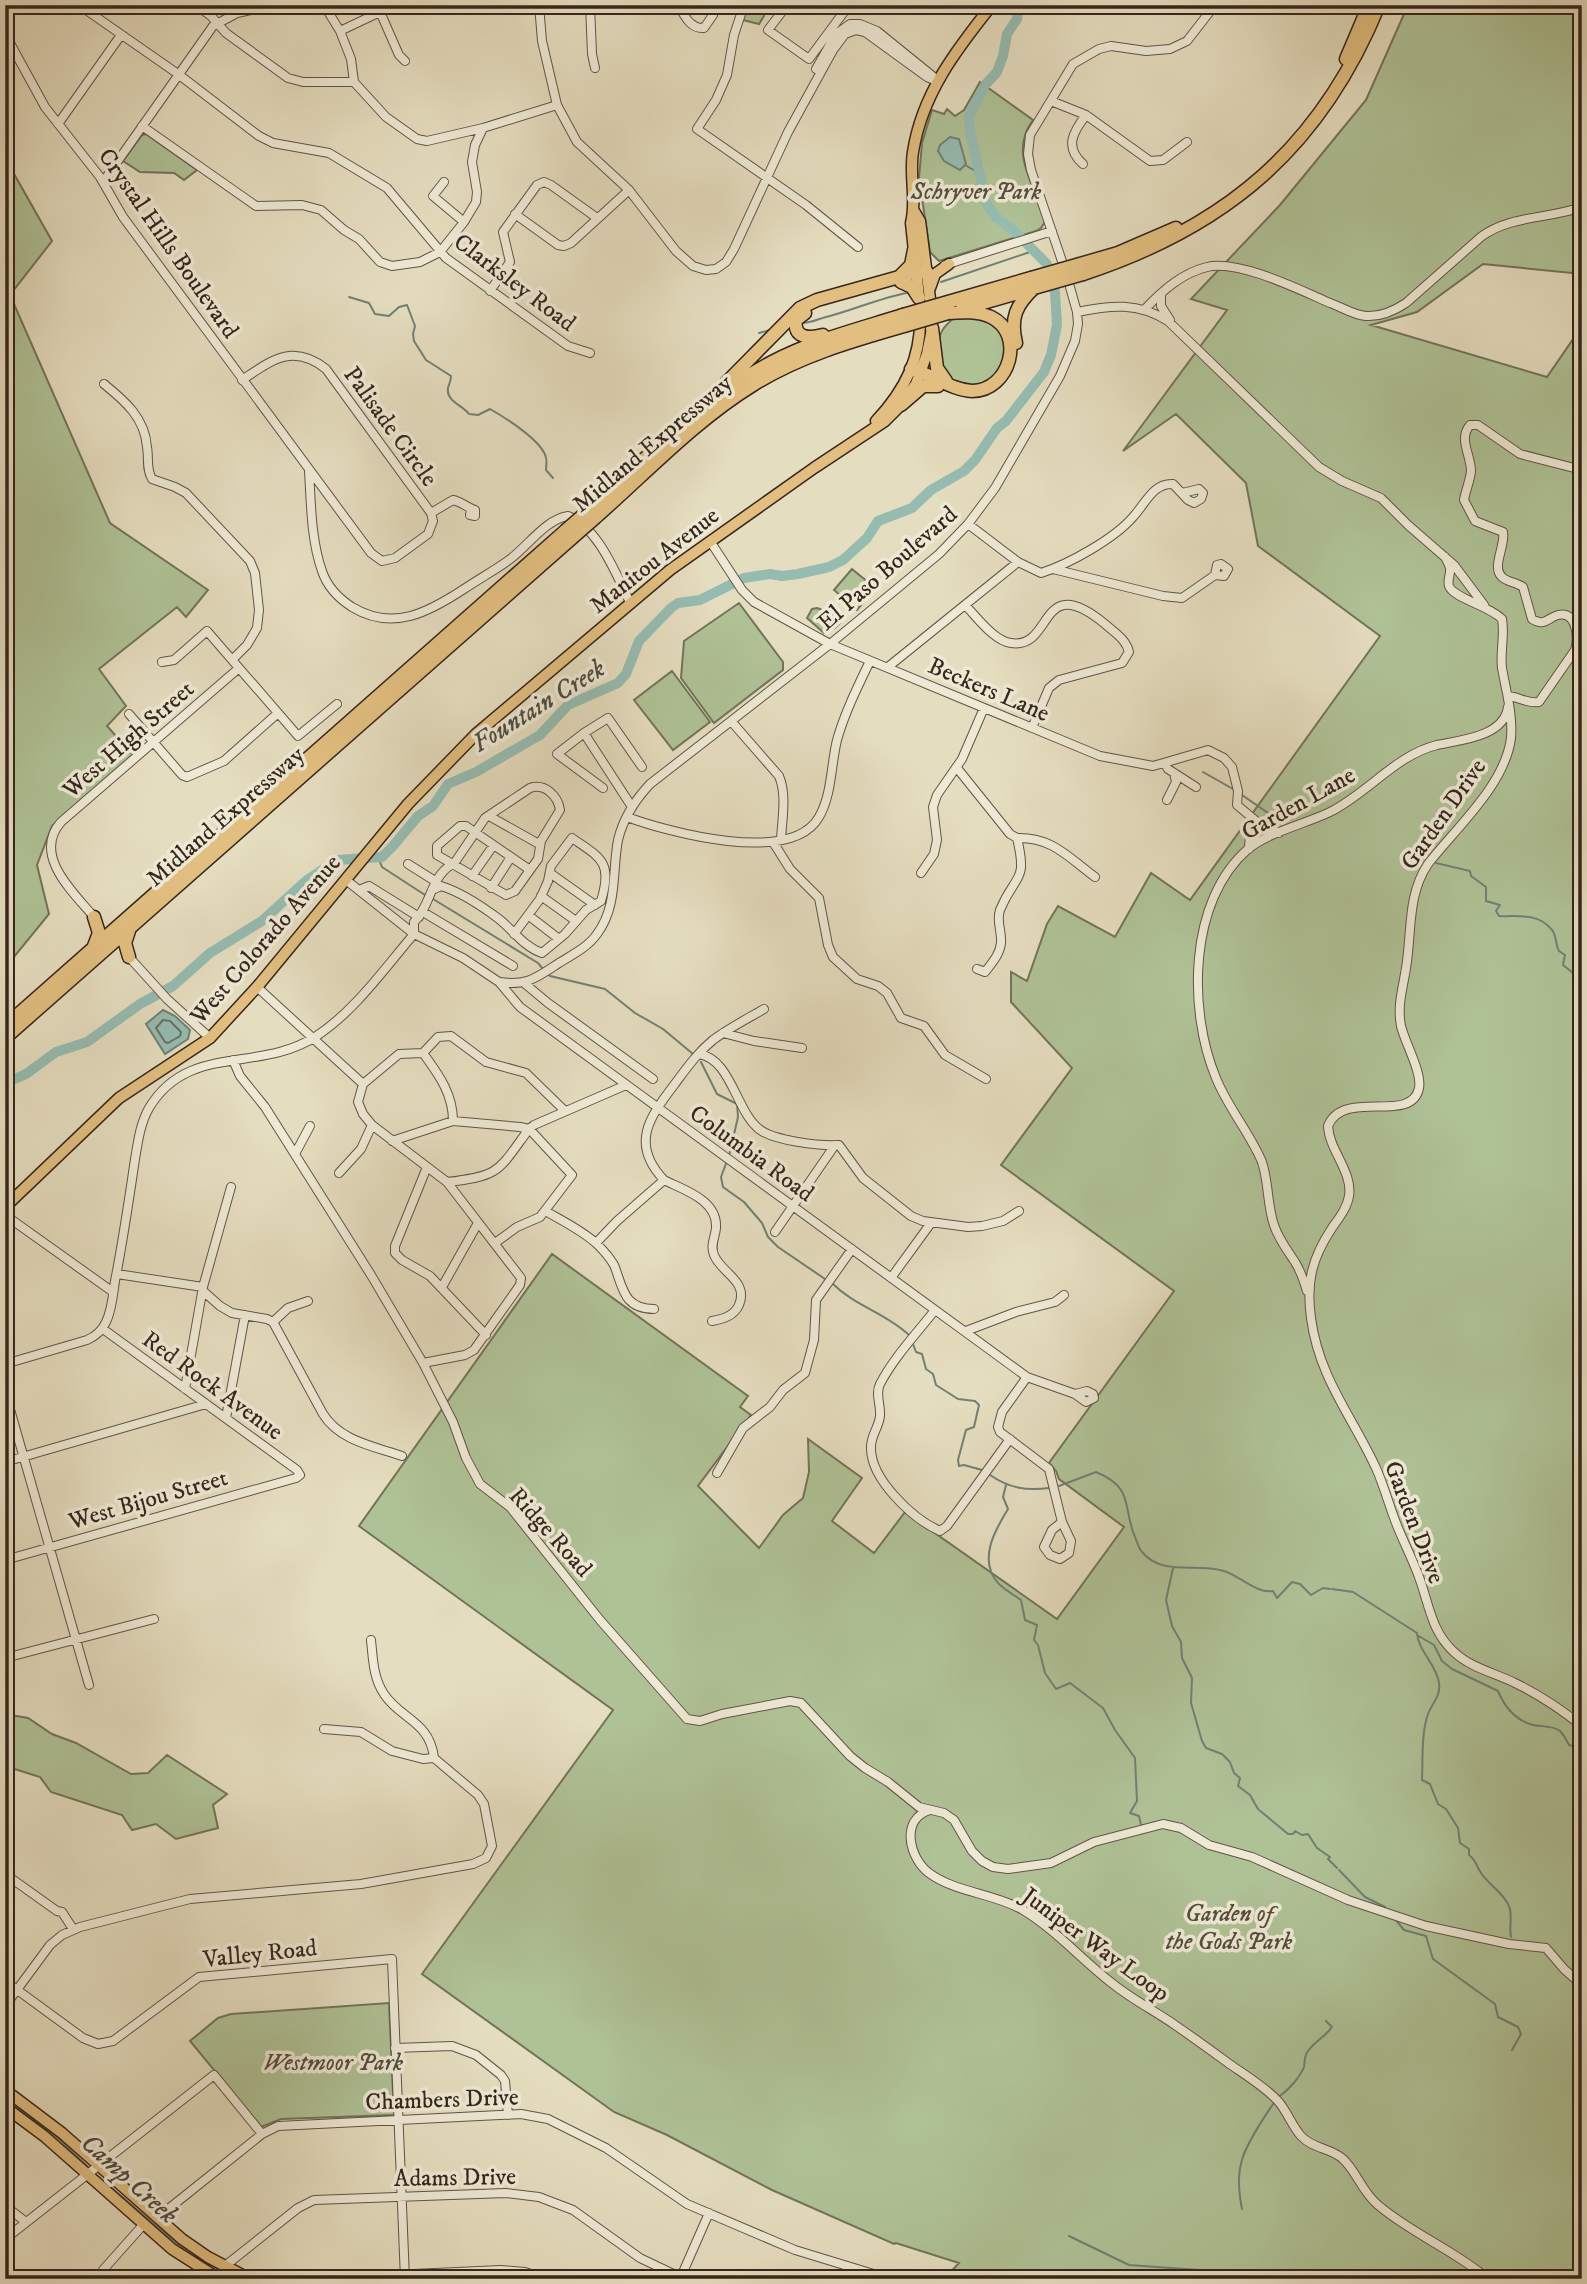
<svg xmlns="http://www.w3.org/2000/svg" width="1587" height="2284" viewBox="0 0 1587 2284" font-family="'IM FELL DW Pica',serif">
  <rect width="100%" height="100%" fill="#e5ddbf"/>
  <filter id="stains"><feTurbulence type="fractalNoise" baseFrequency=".00286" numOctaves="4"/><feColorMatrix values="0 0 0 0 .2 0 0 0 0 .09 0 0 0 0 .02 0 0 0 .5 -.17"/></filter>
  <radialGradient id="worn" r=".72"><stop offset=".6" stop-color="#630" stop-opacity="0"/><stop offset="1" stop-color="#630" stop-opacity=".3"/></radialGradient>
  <!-- green -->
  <path fill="#afc296" stroke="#72745a" stroke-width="2" d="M746,5H765L764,16L759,24L743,20Z
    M1408,5H1582V274L1483,264L1417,312L1371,325L1547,377L1582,326V2279H944L959,2263L896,2243L894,2244L772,2190L667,2135L614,2112L422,1974L613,1710L359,1526L552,1254L748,1396L740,1407L751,1415L698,1486L759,1548L783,1515L803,1498L809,1472L808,1439L862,1478L832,1521L874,1553L905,1512L1057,1619L1124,1527L1059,1479L1056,1471L1049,1463L1174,1291L1001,1165L1072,1068L1011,1002V972L1027,981L1047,924L1058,906L1115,937L1151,873L1190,900L1380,636L1258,546L1246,483L1176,414L1123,451L1227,310L1191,299L1280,205L1366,100Z
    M980,82L1033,120C1007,155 1038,187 1045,222L1041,228L1036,231L939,261L930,252L919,178L922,143L932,110L944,114L947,109L955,116L964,110Z
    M146,134L197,170L184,180L174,173L140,172L123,161L142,135Z
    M5,158L52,241L10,295L110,523L208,590L186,617L177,607L99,669L126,706L107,726L133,755L52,826L37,865L49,914L5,968Z
    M955,317L992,319L1007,340C1007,347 1008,360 1004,366C991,388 953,394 941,370C938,364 939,355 939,348C938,333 943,327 955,317Z
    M852,569L875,588L857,610L834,590Z
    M739,603L783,662V670L714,723L681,678L684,641Z
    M817,608L841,617L842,621L835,628L824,633L807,618L812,609Z
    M672,671L710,722L673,750L634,700Z
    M5,1714L28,1718L52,1734L76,1743L131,1774L148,1773L167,1755L227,1794L213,1805L218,1828L176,1839L156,1824L132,1830L122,1815L51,1792L40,1777L5,1766Z
    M389,2003L394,2115L281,2119L261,2127L190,2041L218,2018L231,2014Z"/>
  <!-- water -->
  <path fill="#96bcb2" stroke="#708076" stroke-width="2" d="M950,137L959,139L966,164L960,170L944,161L938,151L940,145Z
    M163,1010L175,1016L190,1030L188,1039L165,1054L146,1024Z"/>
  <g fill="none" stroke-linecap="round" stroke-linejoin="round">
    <!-- shore -->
    <path stroke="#667168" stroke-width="2" d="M163,1020L170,1021L181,1032L180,1036L168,1043L165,1042L156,1028Z"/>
    <!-- stream -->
    <path stroke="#708076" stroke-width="2" d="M965,165L979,173
      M941,282L1030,252L1036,253
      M349,297L369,303L375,314L389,316L399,307L407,305L415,326L413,334L414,341L426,360L451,376C451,381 449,384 448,388C446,402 463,405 469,414L478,415L490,409C504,417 543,441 546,458C547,459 546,469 546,470L553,478
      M802,323C812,323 820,318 830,316C856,309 880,298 907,293
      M759,333L770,330
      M1203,772L1233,789
      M1242,795L1278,820
      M378,857L382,867L425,895
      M1436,863L1470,871L1471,876L1486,887V901L1500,905L1496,911L1499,916C1517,917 1538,912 1552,930C1557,936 1555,944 1559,951L1565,955L1563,965L1582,980
      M433,899L538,963L543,969
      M547,973L550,976L605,989L635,1013L663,1029L693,1054
      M701,1062L717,1094L737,1104L738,1117L729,1156
      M727,1161L721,1177L723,1187L744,1202L762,1223L768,1237L778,1247L825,1279
      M833,1284C855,1306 886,1313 909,1335
      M913,1344L916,1352L922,1354L926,1369L933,1374L936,1385L958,1399L975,1401L979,1405L974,1427L966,1430L958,1460L959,1466L964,1465L982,1470
      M990,1475C1009,1488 1026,1491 1049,1488
      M1006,1485L1003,1497L1008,1509C995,1530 977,1561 999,1584C1005,1590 1014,1595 1021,1600L1025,1620L1037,1625L1034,1640L1038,1645L1045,1673L1056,1689L1070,1683L1103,1708L1115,1730L1135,1758L1137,1801L1130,1813L1139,1816L1141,1825
      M1059,1486L1096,1472C1135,1488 1122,1507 1135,1537C1137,1542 1139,1549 1142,1552C1163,1577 1198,1562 1224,1571C1240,1576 1257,1594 1273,1591L1277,1598L1292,1582L1300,1584L1311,1595L1323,1588L1330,1589
      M1173,1568L1166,1600L1172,1626L1181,1642L1182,1658L1192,1678L1191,1703L1202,1741L1206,1748L1222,1754L1230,1762L1234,1773L1240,1778L1238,1786L1250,1795L1258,1809L1288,1834H1293L1295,1831L1302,1835L1308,1834L1317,1848L1330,1857L1328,1859L1337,1868
      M1332,1589L1353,1592L1417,1633C1418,1651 1437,1665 1439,1683C1441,1696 1432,1703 1428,1714C1421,1734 1423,1759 1422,1780L1430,1784L1438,1804L1446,1809L1458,1828L1460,1843L1469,1849V1855C1477,1861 1476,1866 1481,1873C1489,1885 1506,1895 1510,1909C1512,1919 1509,1927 1511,1937
      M1417,1635L1434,1645L1442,1661L1452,1669L1498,1691C1505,1708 1515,1720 1533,1725C1541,1727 1552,1725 1560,1731C1563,1734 1567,1741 1569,1745L1582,1748
      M1339,1870L1365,1897L1385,1907
      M1395,1919L1404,1930L1426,1936L1433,1959L1495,2004L1498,2017L1518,2027L1521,2034L1512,2050
      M1278,2097C1288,2091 1300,2077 1304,2067C1305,2060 1304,2056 1308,2051C1315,2041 1325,2037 1332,2027L1326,2021
      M5,2099L60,2140L89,2168
      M93,2172L181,2247L234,2279
      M1242,2209C1239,2194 1237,2176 1242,2160C1245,2147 1265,2115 1274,2103
      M1069,2236L1129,2265L1199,2270L1228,2279"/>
    <!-- river -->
    <path stroke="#96bcb2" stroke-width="10" d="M5,1083L26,1074L56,1052L87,1042L140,1004L173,986L210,953L262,921L306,881L337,860L382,857L393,846L418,816L433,806L448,784L476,772L540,735L568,705L618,683L626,674L639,641L671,608L678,603L700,600L744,578L770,574L782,576L798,574L829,567L843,560L867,538L878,521L912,508L931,490L964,471L975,460L997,428L1006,421L1044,372L1051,355L1057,325L1055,292L1047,264L1014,231L996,217L986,203L970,131L969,116L985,85L997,72L1003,56L1007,34L1017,19L1019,5"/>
    <defs>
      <path id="minor" d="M79,5L178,74L259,136L273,143L329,153L387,188L446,258L568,346L590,353
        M196,5L211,16L226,33L288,78L303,82H354
        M324,5L340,31L351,59L354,82L386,117L417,139L427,141L483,128L557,105
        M377,5L399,55L405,61
        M539,5L542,41L557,105L577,142L629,190L676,251L693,266L706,270L716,269L726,262L734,249L788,132L833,50L845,34L856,30L865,32L927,77L937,81
        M590,5L592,54L595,68
        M678,5C685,16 690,29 704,28L713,15L709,5
        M744,5L734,35L727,75L716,100L697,129L806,205L858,247
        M787,5L768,30L809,59L849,5
        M340,31L378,13
        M5,34L45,107L100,177L123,217L371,553L382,561L395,558L428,534L433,521L431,513L326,369C293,343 272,360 242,380
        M816,69L836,34L850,24H860L877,31L935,78
        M1051,101L1086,115L1150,161L1163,160L1187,142
        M58,124L121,35
        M142,126L256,206L302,205L321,210L344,230L359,239L380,262L392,266L420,262L440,252L464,222L476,202L477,192L472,162L475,145L483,128
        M1083,164C1064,147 1073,132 1086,115
        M103,182L213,26L237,13L273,5
        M444,182L433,196L464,222
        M515,214L558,245L564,246L571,243L629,190
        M945,265L1052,231
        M490,291L510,262L503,232L537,185L544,182L551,185L597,218
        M1161,295V306L1170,320
        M1145,309C1162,291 1182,273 1207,267C1238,259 1300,290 1330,303C1342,307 1353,315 1366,316C1381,317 1394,311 1406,303L1482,236C1512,215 1548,219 1582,207
        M1077,312C1111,305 1138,302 1168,321L1319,467L1342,481L1381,498L1408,525L1454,565L1484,605
        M104,384C125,401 145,418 147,447C149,458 146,469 152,479L175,487L186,493L250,561L255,573L259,610L257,628L247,645L233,659
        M309,471C311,503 311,540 322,571C327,586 338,598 352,607C393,632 429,612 464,589C479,579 495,570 509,560C527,547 546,519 568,516C599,528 616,575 630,602
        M431,513L453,500C462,502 468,508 475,510V516L470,515L471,510
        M968,524L1018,562L1041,573C1069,564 1114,539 1133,517C1146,503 1153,483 1173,484L1188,500L1194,503L1201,499L1203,493L1199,489L1182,493
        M710,541L742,590L754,602L830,644L1100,756L1153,766L1208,750L1224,758L1232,767L1238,791L1237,805L1262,826L1279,833
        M1445,557C1447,561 1449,564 1450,568C1451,574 1447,580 1449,586C1453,598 1490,606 1502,619C1505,635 1500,652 1502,668C1506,691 1513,714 1511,738C1505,785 1456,828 1428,864C1407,895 1412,932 1406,968C1403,988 1397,1005 1401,1026C1405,1043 1422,1072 1419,1088C1412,1125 1343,1088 1328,1126C1329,1150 1353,1172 1349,1196C1347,1208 1339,1218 1332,1228C1312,1258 1306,1282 1311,1318C1319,1378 1352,1416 1376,1468C1384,1486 1389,1505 1396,1523C1403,1541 1412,1558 1419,1577C1429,1604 1431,1631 1454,1652C1471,1668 1495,1673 1515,1683C1538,1694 1562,1710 1582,1726
        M1053,569L1163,596L1182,598L1215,575L1224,576L1228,569L1221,564L1217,565L1215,575
        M965,605C977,617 994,641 1011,643C1054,650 1038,569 1105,624C1115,633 1126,639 1129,652L1122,663L1059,680L1049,688L1032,728
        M162,662L174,660L207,631L298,736L337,704
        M888,667L1018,562
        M1508,696C1519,697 1528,704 1539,702L1575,650C1579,639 1577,610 1558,615C1547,618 1545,627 1532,619L1523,587C1516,582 1507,582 1502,577C1491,567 1506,545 1503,532L1475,521L1464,500C1466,489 1470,481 1471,471C1471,455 1458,439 1470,425H1478L1520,454L1582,470
        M129,714L182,775L187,777L224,761L278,713
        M731,721L779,776C787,795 782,819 781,840
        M584,733L632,807
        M1165,764L1168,769L1196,787
        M957,768L1010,834L1017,838C1028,884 1015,873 1000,910C996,921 1002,931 1001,943C1000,954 992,963 985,972L977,969
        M603,788L557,754L584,733L608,718L642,767
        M1167,800L1176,782L1174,773
        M489,816L539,844
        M627,817C668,832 791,866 819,817C832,795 831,764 837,740C845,712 858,686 870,661
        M460,826H466L530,870L515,891L506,895L437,855V846Z
        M1017,838C1052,837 1068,857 1095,877
        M773,842L790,869L819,898L828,945L833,957L857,979L878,986L887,993L901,1018L924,1026L945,1055L986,1079
        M1249,849L1251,817
        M408,864L435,881
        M453,865L485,818L530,788C545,783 558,796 560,810L541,841L538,859L530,870
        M550,873L595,905
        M921,873L934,854L937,840L933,807L937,795L962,759L984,708
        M472,876L493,846
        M346,880L414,934L463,958L499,982L520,1007L1027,1377L1075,1394L1086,1402L1094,1398L1093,1394L1087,1391L1075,1394
        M491,888L511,857
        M359,890L369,886L419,917
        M432,890L441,886C461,892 483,907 499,919C513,930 524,947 542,953L565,934L586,910L601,901C613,862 601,858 572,838L551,866L548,881L540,899L514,934
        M541,896L576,921
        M423,912L513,966
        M528,915L559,939
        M94,917C73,892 32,855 61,822L239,668
        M414,934V922C431,906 430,878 451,865
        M129,957L167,999L210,1038
        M499,982C527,986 536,978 559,963C572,955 588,947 597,934C618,906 612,871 618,840C623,819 636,799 650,784L830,644L939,554L968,524L995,488L1060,376L1075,341L1078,324L1077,312L1066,273L1031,170L1028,154L1030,135L1073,64L1099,49L1111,46L1146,51L1170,49L1187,41L1215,5
        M524,983L548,1003L653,1079
        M257,987L363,1084L358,1102L363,1114L372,1125L447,1182L521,1278L520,1285L474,1350L465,1355L423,1363
        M723,1033L754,1041L802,1048
        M423,1053L438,1037L451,1036L486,1062L526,1073L565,1111
        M423,1053C438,1074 453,1093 453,1121
        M699,1054C731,1059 736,1111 759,1129C774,1141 820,1146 839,1145L863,1178L911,1216L923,1221L968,1227L982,1226L1003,1221L1019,1211
        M233,1060L240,1076L265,1107L371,1275L423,1363L453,1422L466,1458L480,1484L510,1507L600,1620L687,1719L700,1721L722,1714L790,1701L801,1703L850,1756L865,1768L888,1782L919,1807L944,1813L954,1820L972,1851L982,1861L993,1867L1008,1869L1051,1863L1094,1842L1163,1824L1181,1828L1209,1845L1252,1857L1348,1900L1426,1926L1509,1944L1546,1948L1564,1969L1582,1985
        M363,1084L399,1054L423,1053
        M392,1141L453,1121L520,1127L529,1129L533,1133L572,1175L540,1217L517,1227L495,1243
        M295,1154L310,1126
        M427,1167L395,1246V1253L402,1260L430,1276L486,1335
        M339,1173L361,1149L372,1125
        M664,1180C684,1190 718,1200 716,1228C715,1238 710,1245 714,1255C721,1273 749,1281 739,1305C734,1316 723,1319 712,1321
        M447,1182C501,1176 498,1171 529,1129L534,1125L626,1085
        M547,1212C563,1221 583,1231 597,1244C603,1250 610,1258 614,1265C623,1287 623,1309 654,1309
        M5,1215L113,1292
        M775,1232L835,1145
        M596,1243L617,1221L664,1180C630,1144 649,1118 674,1085C686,1069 697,1053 713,1040C729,1028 747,1019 764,1009
        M117,1274L203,1287
        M891,1278L931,1223
        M442,1287L478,1223
        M202,1290L220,1306L232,1313L267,1319L273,1322
        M1307,1291C1304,1281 1300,1270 1295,1262C1287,1250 1278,1238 1274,1225C1267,1205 1269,1183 1262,1162C1250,1133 1228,1108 1216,1078C1188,1011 1188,901 1248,849C1269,832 1305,824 1330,812C1368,793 1396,755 1437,745C1460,740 1504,737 1508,707
        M935,1310C917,1333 894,1357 880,1384C875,1394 881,1405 880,1416C879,1427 871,1435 871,1447C870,1479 913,1519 940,1531L947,1526L1010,1439
        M273,1322L323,1414C340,1441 373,1446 402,1456
        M273,1322L288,1308L308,1301
        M966,1331L1016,1312L1055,1302L1064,1295
        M5,1364L87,1340C96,1336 102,1331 106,1322C112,1310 113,1294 115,1281C123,1241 129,1200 135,1159C138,1142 140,1124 149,1108C188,1043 258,1073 315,1037C354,1012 384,969 414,934
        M1027,1377L1002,1412L998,1427L1000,1432L1049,1469L1062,1522L1071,1541L1069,1553L1060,1559L1050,1555L1044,1547L1052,1530L1062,1522
        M185,1389L203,1287L231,1187
        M5,1392L89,1685
        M226,1418L245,1315
        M5,1462L206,1404
        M717,1473L743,1428L770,1407L783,1390L805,1373L814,1340L816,1300L852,1249
        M5,1560L296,1478L300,1475L297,1470L103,1329
        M5,1658L154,1619
        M324,1729L361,1732L392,1751L423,1759L434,1758
        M930,1810C900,1819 909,1858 929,1873C956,1893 994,1893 1023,1910C1056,1930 1083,1961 1113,1984C1133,2000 1155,2011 1175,2025C1194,2038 1213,2052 1231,2065C1247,2076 1265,2087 1278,2101C1287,2111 1292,2126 1301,2136C1313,2149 1331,2148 1343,2159C1357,2172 1362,2192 1378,2205C1412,2234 1456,2251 1488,2279
        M5,1874L57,1911L62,1912L73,1929
        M5,1981L83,2038L98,2044L113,2041L199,1977L392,1959L405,2279
        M5,2006L50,1945L62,1935L80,1927L190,1899L361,1884L473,1864L486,1858L492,1846L484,1804L478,1795L434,1758C430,1721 400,1719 384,1694C373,1678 373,1658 371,1640
        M395,2048L452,2046L476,2055L501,2075L505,2081L508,2115
        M5,2206L26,2222
        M157,2218L262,2134L278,2126L521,2114L548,2119L606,2148L687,2204L795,2250L890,2279
        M5,2239L214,2075L262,2134
        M225,2266L298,2208L314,2200L506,2193L539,2197L573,2210L640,2258L684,2279
        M103,2270L143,2225
        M195,2279L201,2269
        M356,2279L369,2276L501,2270L525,2272L546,2279
        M680,2279L709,2213"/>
      <path id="major" d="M914,211L920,221L932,314
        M930,288L935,274L949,264
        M919,297L911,223C917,200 909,176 913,152C922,94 956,50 992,5
        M876,421C905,390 922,357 920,313
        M5,1207L119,1098L210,1038L257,987L408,804L476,734L670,570L814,468L885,421L901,405L916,384L927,354L931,334
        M5,2090L62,2133L182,2239L208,2257L250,2279
        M5,2107L44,2136L172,2249L219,2279
        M5,2278L7,2279"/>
      <path id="highway" d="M1346,59L1369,5
        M1080,264L1118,253L1176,228
        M1083,274C1227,227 1321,147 1379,5
        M901,275L911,265L914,250
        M901,282L912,287L919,298
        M948,302L1031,278
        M962,309L1032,289
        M805,313L796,320C793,338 809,339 823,335
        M932,328L937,368L946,381
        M1016,343C1010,318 1016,305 1034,288
        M911,369C932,374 951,390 972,391C1010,391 1026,334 991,317C978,311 962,312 948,313
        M726,383L800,308L817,300L917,272H927
        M901,405L923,386H938
        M589,510C647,458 703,398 772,362C814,340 859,329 903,315
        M596,517C647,472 696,420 753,385C799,356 852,341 904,326
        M94,917L99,933L94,946
        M129,957L125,943L129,931
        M5,1026L565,531
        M5,1038L572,538"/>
    </defs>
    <!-- minor casing -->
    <use href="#minor" stroke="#625446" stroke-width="10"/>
    <!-- major casing -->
    <use href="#major" stroke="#36261d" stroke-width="13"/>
    <!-- highway casing -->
    <use href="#highway" stroke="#36261d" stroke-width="15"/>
    <!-- minor -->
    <use href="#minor" stroke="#eee9d5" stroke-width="8"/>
    <!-- major -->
    <use href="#major" stroke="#e2be80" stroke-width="10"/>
    <!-- highway -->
    <use href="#highway" stroke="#e2be80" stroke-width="12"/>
    <defs>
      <path id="highway-bridge" d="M1031,278L1080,264
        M1034,288L1083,274
        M903,315L948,302
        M904,326L948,313
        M565,531L589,510
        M572,538L596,517"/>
    </defs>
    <!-- highway-bridge casing -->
    <use href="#highway-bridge" stroke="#36261d" stroke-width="15" stroke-linecap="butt"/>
    <!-- highway-bridge -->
    <use href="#highway-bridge" stroke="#e2be80" stroke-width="12"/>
  </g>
  <g text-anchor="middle" stroke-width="7" stroke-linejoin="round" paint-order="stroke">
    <!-- park labels -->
    <g font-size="24" font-style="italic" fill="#544d3b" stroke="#eee9d5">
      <text x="976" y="199">Schryver Park</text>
      <text x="1229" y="1921">Garden of<tspan x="1229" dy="28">the Gods Park</tspan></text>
      <text x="333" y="2070">Westmoor Park</text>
    </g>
    <!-- street labels -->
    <g font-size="24" fill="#36261d" stroke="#eee9d5">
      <text transform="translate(169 243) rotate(55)" y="8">Crystal Hills Boulevard</text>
      <text transform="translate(515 282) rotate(37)" y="8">Clarksley Road</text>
      <text transform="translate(391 426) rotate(54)" y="8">Palisade Circle</text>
      <text transform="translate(652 443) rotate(-40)" y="8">Midland Expressway</text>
      <text transform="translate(654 560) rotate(-38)" y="8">Manitou Avenue</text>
      <text transform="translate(887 568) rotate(-41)" y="8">El Paso Boulevard</text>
      <text transform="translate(989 689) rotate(23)" y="8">Beckers Lane</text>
      <text transform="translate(128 739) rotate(-41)" y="8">West High Street</text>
      <text transform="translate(1298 803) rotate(-29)" y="8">Garden Lane</text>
      <text transform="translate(1443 814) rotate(-55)" y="8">Garden Drive</text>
      <text transform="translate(225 816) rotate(-41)" y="8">Midland Expressway</text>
      <text transform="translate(265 939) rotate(-49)" y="8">West Colorado Avenue</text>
      <text transform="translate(752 1153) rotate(36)" y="8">Columbia Road</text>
      <text transform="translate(213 1385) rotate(36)" y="8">Red Rock Avenue</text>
      <text transform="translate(148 1499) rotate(-16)" y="8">West Bijou Street</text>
      <text transform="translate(1415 1522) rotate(69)" y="8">Garden Drive</text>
      <text transform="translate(551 1532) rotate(48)" y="8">Ridge Road</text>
      <text transform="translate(1096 1944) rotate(36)" y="8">Juniper Way Loop</text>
      <text transform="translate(260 1953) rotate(-6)" y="8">Valley Road</text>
      <text transform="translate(442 2099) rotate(-2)" y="8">Chambers Drive</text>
      <text transform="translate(455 2177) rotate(-1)" y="8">Adams Drive</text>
    </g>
    <!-- water labels -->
    <g font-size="26" font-style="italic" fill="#4e4c42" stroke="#eee9d5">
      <text transform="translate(538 705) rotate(-32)" y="9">Fountain Creek</text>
      <text transform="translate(130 2178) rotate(42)" y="9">Camp Creek</text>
    </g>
  </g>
  <!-- margin -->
  <rect width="1587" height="2284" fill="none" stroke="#e5ddbf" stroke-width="28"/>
  <rect x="7" y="7" width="1573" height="2270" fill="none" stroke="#36261d" stroke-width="3.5"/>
  <rect x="14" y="14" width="1559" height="2256" fill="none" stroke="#36261d" stroke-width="2"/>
  <rect width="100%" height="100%" filter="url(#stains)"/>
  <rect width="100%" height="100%" fill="url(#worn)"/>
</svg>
